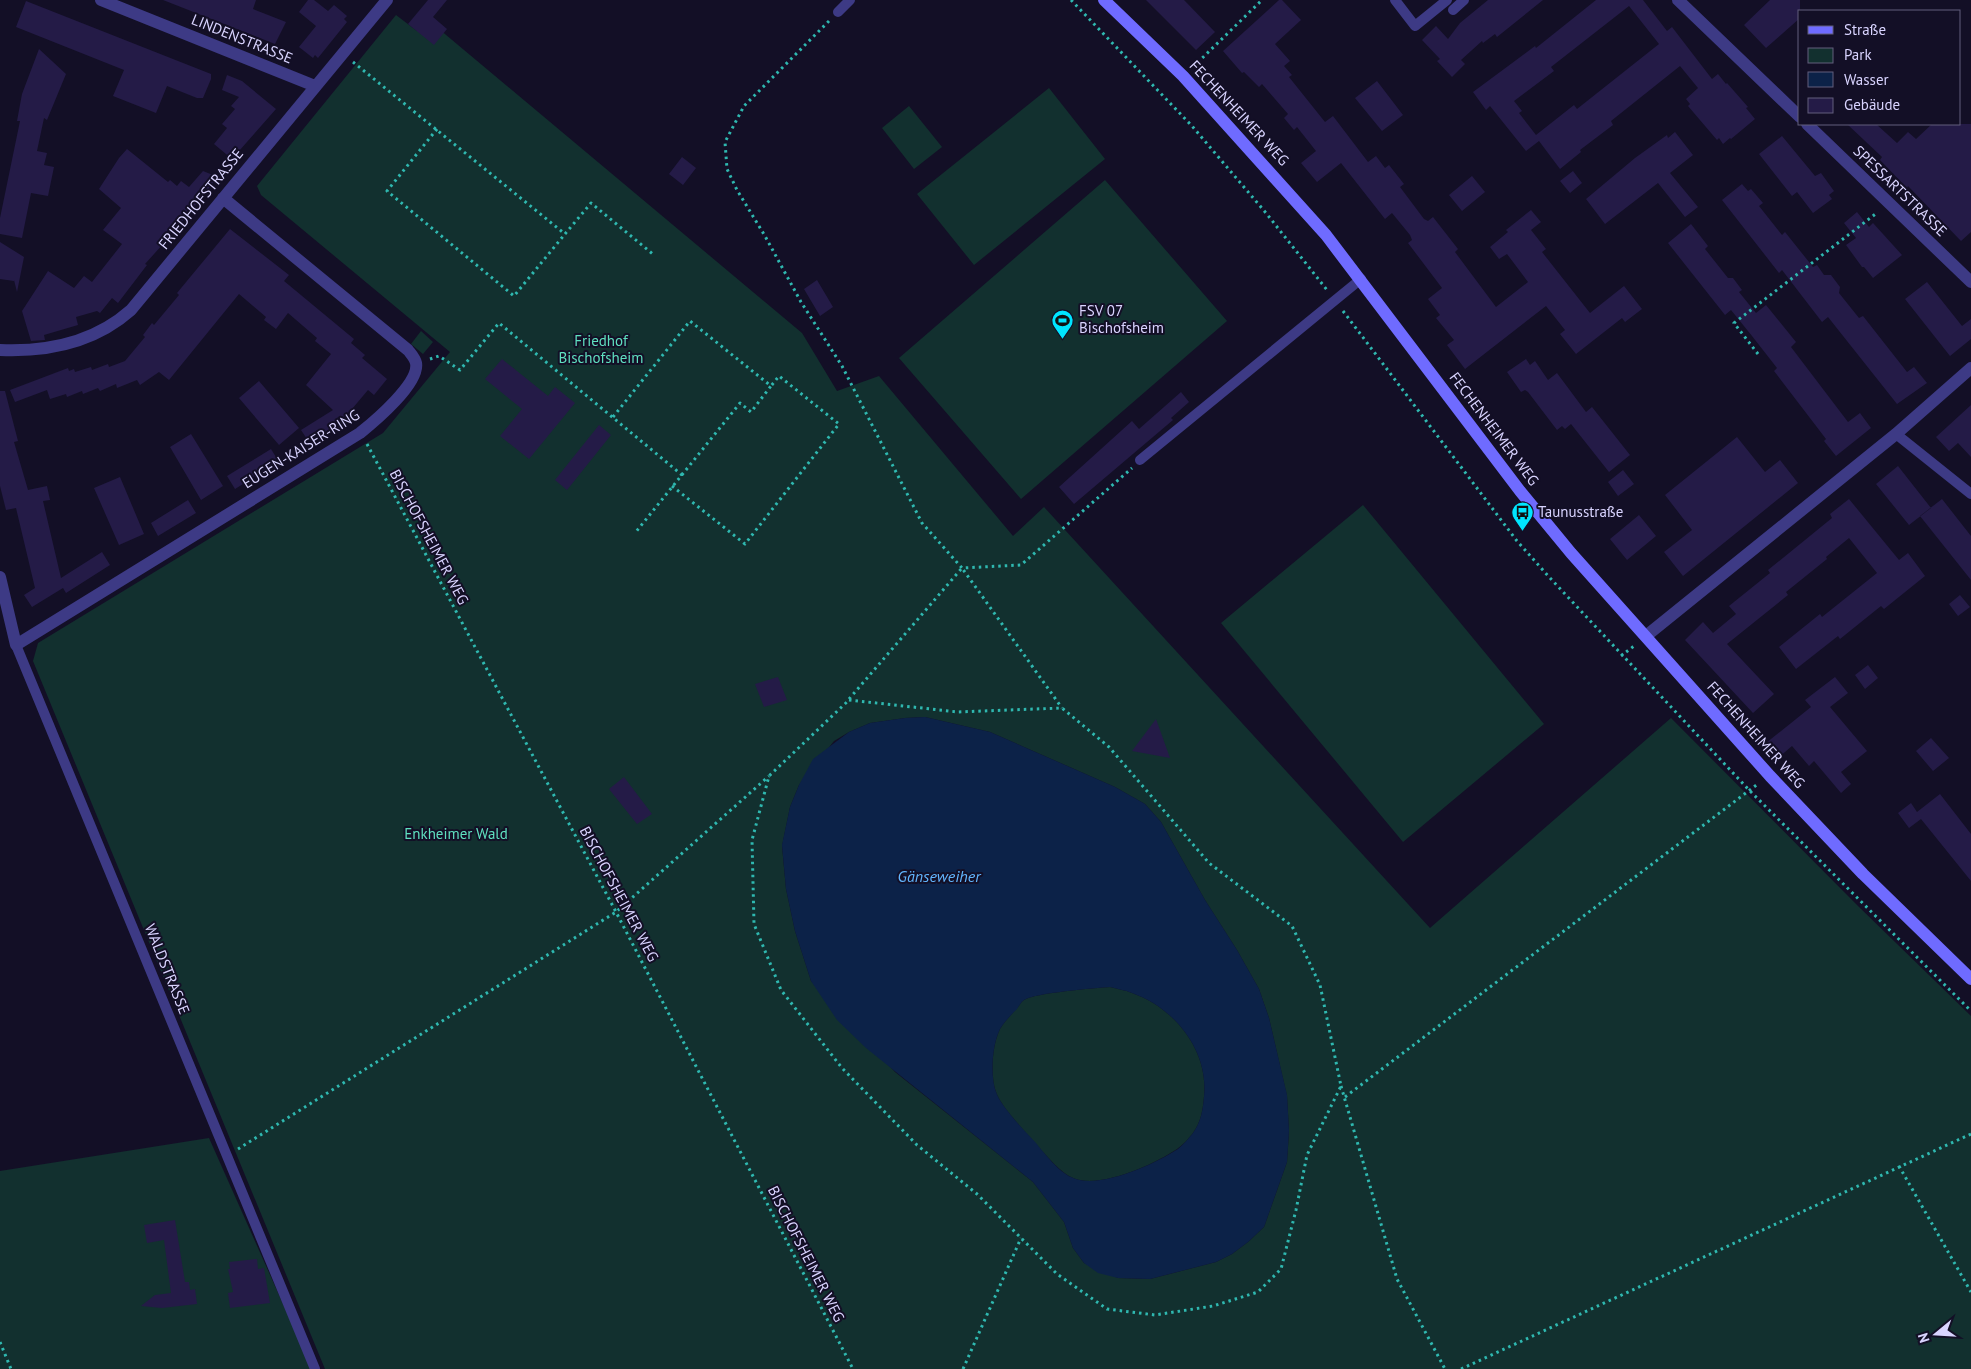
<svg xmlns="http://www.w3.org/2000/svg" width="1971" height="1369" viewBox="0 0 1971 1369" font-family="'PT Sans',sans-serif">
  <rect width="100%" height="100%" fill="#130f26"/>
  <!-- green -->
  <path fill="#12302f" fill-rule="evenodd" d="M396,15L417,31L427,19L802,333L837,391L879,376L1013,536L1044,507L1430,928L1671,718L1857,905L1971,1016V1369H325L33,661L38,643L383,433L450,352L261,195L257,186ZM925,717L990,732L1115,787L1145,804L1161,822L1205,900L1237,950L1259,989L1269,1018L1287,1096L1289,1131L1287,1162L1264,1227L1248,1242L1232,1254L1216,1262L1150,1279L1118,1278L1084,1263L1073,1248L1064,1222L1033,1182L895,1072L811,981L795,931L786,889L782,846L790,807L799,785L834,741L849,732L870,723L905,718Z
    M1049,88L1105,159L974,265L917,194Z
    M909,106L942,147L914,169L882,128Z
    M1105,180L1227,321L1021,499L899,358Z
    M421,331L433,342L423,354L411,344Z
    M1363,505L1544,724L1403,842L1221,623Z
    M1110,987C1117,989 1125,990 1132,993C1175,1008 1209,1051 1204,1097C1203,1109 1201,1122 1193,1133C1189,1138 1183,1145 1177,1149C1155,1164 1097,1191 1071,1177C1059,1171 1044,1153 1035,1143C1025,1131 1001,1107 996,1092C990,1076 992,1045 1000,1029C1004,1022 1011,1015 1017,1008C1019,1006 1021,1002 1024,1000C1034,993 1095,988 1110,987Z
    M209,1138L312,1369H0V1171Z"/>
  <!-- water -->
  <path fill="#0c2248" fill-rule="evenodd" d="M925,717L990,732L1115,787L1145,804L1161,822L1205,900L1237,950L1259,989L1269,1018L1287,1095L1289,1131L1287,1162L1264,1227L1248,1242L1232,1254L1216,1262L1150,1279L1118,1278L1098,1273L1084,1263L1073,1248L1064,1222L1033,1182L866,1048L837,1020L811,981L795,931L786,889L782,845L790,807L799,785L813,759L849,732L870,723L905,718ZM1110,987C1117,989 1125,990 1132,993C1175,1008 1209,1051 1204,1097C1203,1109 1201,1122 1193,1133C1189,1138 1183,1145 1178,1149C1155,1164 1097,1191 1071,1177C1059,1172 1044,1153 1036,1143C1025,1131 1001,1107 996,1092C990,1076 992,1045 1000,1029C1004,1022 1011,1015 1017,1009C1019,1006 1021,1002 1024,1000C1034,993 1095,988 1110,987Z"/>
  <!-- building -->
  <path fill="#241b47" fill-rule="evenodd" d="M163,0H256L253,9L286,22L275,44Z
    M308,0H314L328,11L334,5L347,16L344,19L347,22L318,58L315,55L313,58L299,47L316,26L299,12Z
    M428,0H447L433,17L447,29L434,45L408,24Z
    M1146,0H1184L1215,32L1196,50Z
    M1279,0H1282L1301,20L1275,44L1290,61L1284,66L1292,75L1289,77L1325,122L1333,116L1368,162L1376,156L1385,168L1389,165L1404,184L1400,187L1424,219L1428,221L1433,217L1458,249L1455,252L1496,307L1528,282L1507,254L1499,259L1490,247L1508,232L1506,230L1531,210L1541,222L1531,230L1546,249L1542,252L1590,313L1624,286L1642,309L1625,322L1622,318L1576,354L1560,334L1565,330L1546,306L1465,369L1447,345L1454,340L1436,318L1440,315L1428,299L1442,288L1408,243L1412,240L1410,235L1392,213L1385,219L1341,163L1317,182L1301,163L1316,151L1297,127L1294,130L1284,118L1288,114L1262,84L1259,87L1244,72L1242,73L1223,51Z
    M1488,0H1543L1497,37L1495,34L1483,43L1482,41L1461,60L1465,64L1452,77L1437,61L1440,59L1422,40L1436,26L1448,39L1460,23Z
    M1596,0H1643L1667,31L1672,27L1712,79L1718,74L1726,84L1727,83L1748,107L1746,108L1755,119L1731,139L1730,138L1723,144L1719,138L1717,140L1688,106L1690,104L1686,99L1698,88L1680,66L1611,121L1613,125L1580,150L1581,152L1560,169L1539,141L1526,151L1490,106L1486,110L1473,92L1535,46L1536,48ZM1629,6L1659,44L1577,109L1574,105L1536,135L1519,113L1522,111L1514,101L1554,71L1551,67Z
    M1770,0H1800V18L1766,48L1744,25Z
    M26,1L211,74V79L203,98H197L167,86L156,113L113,96L124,70L16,27Z
    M39,49L66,74L47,120L44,118L37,151L47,153L44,165L54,167L48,196L31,193L22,238L0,234V218L20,121H17L22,94Z
    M227,75L242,81L276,109L232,159L214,144L227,128L222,124L235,109L231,106L239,97L222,90Z
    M1377,81L1403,115L1382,131L1355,98Z
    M1847,124H1876L1897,143L1908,132L1916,139L1932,124H1971V232L1961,241L1908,186L1907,188L1880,160L1882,157Z
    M1675,132L1693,155L1670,173L1698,207L1685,217L1658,183L1605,224L1586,199L1635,158L1667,135L1668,138Z
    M1782,136L1815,176L1821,173L1834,191L1829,195L1832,199L1813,213L1797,192L1792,196L1759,154Z
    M127,149L168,182L170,180L177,186L181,181L189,187L203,171L218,177L173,233L145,264L147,265L118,303L112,298L100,313L97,311L76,317L78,325L44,335L45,340L31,341L22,311L48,271L74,288L84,276L92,282L122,244L103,230L121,208L99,189L119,158Z
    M682,157L696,168L683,185L669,174Z
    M1573,171L1582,183L1570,193L1560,181Z
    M1472,176L1485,192L1462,211L1449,195Z
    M1742,184L1748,191L1751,189L1763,203L1759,206L1782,235L1785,232L1813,267L1817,265L1824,275H1831L1840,287L1839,293L1859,318L1863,316L1907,372L1914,367L1927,383L1897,404L1828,317L1822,322L1782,270L1779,273L1722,200Z
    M1857,212L1869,227L1873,223L1902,255L1873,278L1864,267H1862L1846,245L1856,238L1844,223Z
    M1691,224L1708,246L1705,249L1728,278H1733L1742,290L1739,292L1756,313L1766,305L1796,342L1791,347L1848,422L1860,413L1871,428L1836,456L1824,441L1826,439L1774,371L1777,368L1752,336L1731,310L1725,315L1668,243Z
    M230,229L289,275L284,281L354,339L351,343L365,355L362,358L387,379L374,395L368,390L341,422L309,442L301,430L333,410L306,385L331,354L315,341L317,338L288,313L276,329L264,320L266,317L239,294L169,380L159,372L140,385L137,380L117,388L116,384L100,391L98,388L83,394L82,391L67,397L66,394L50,399L47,390L15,402L10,390L68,368L69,371L74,369L75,372L91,367L92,370L108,364L109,367L125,361L145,337L143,335L152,323L154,325L179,295L177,293Z
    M0,242L24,257L17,292L14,280V281L0,279Z
    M817,280L833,307L820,316L804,289Z
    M1927,282L1962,326L1971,319V339L1950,356L1905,299Z
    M502,359L548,396L555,387L575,403L529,459L500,436L522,409L485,379Z
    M1526,359L1530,365L1535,361L1548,380L1557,373L1586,412L1592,407L1630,455L1609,472L1571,424L1565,429L1562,426L1557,430L1528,392L1525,390L1521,392L1507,372Z
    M259,381L299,428L279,445L239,398Z
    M0,391H5L18,441L14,442L28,490L47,486L50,500L43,501L61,578L102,552L110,565L66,593L63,588L32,607L24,595L35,588L16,508L6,510L0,486Z
    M1181,392L1189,402L1171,418L1173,420L1074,504L1059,487L1132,421L1139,429Z
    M1971,405V457L1958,443L1949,451L1936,437Z
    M599,425L611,435L567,490L555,480Z
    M191,434L223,486L201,500L170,447Z
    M1737,437L1765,472L1780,460L1798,483L1683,576L1664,552L1692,530L1665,495Z
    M271,449L279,462L235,489L227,476Z
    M1898,466L1931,508L1909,525L1876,484Z
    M1623,470L1634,484L1618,496L1608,482Z
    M120,477L144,534L119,545L94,488Z
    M1849,499L1899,560L1908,553L1925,576L1884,609L1881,606L1840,639L1838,636L1796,669L1779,647L1820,614L1822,617L1877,573L1849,538L1826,557L1827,559L1786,592L1788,595L1727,644L1774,694L1753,713L1685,640L1703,622L1713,633L1736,614L1729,606L1770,573L1768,570L1832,518L1830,514Z
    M1942,499L1971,536V580L1920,516Z
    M188,500L196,513L158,536L151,523Z
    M1639,515L1656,536L1627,560L1610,539Z
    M1960,595L1970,607L1958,616L1949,604Z
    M1868,665L1878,678L1865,689L1855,675Z
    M778,677L787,700L764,707L755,684Z
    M1835,677L1848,693L1830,707L1867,751L1841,772L1851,784L1841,793L1814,761L1809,766L1792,746L1778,758L1766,743L1811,707L1805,700Z
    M1156,719L1170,758L1132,751Z
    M1931,738L1949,758L1933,771L1916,751Z
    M624,777L652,814L637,824L609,789Z
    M1940,794L1971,834V881L1921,819L1909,828L1898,813L1911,803L1917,812Z
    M175,1220L185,1282H189L190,1290L195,1289L197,1304L162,1308L141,1306L155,1295L171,1293L164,1240L147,1243L144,1225Z
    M257,1259L258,1269L264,1268L270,1303L230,1308L228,1293L233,1292L228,1269H230L229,1262Z"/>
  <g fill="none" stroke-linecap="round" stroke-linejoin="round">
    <!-- path -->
    <path stroke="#2fb8b0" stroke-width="3" stroke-dasharray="2.5 4" stroke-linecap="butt" d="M1071,0L1192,126L1266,213L1327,290
      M829,21L744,106L725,142L727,169L737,190L765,236L801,302L842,366L922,523L962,568L1021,565L1132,468
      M353,62L565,234L591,203L654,255
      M1193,67L1262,0
      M437,129L387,191L514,296L565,234
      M1343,311L1517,541L1550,578L1749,790L1971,1011
      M1758,354L1734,323L1878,212
      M430,359L439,356L460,370L499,323L682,475
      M613,417L690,321L771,386L751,412L740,403L635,533
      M367,444L616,912L853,1369
      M672,486L745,544L839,424L779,376L771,386
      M1621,656L1634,646
      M849,699L962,568L1062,708
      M849,700L958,712L1062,708L1109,747L1209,863L1292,926L1320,985L1341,1086L1307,1155L1296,1210L1281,1269L1258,1292L1213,1306L1155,1315L1107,1309L1057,1274L977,1194L917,1145L842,1068L781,990L754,924L752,840L769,776Z
      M1341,1086L1397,1279L1445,1369
      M1345,1097L1759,783
      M238,1149L616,912L769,776
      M1899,1166L1971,1292
      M0,1342L11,1369
      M963,1369L1021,1238
      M1461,1369L1971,1134"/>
    <!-- lane -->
    <path stroke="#3d3a85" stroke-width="10" d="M1395,0L1415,26L1447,0
      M1453,10L1464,0
      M838,12L850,0
      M1896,434L1971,494
      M1140,460L1361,279
      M16,645L315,1369"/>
    <!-- street -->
    <path stroke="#3d3a85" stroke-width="12" d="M101,0L315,86
      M1678,0L1800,117
      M1807,124L1971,282
      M0,350C48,352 94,343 131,310L387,0
      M0,577L16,645L360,433C375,421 420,383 416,363C415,358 411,354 408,350L223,198
      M1646,636L1896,434L1971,368"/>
    <!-- secondary -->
    <path stroke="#6f6bff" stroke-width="12" d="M1104,0L1183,76L1326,235L1520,491L1571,553L1770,776L1863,874L1971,979"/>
  </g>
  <!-- icons -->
  <defs>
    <symbol id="stadium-pin" viewBox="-11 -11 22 30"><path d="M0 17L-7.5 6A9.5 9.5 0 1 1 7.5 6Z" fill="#00e5ff" stroke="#130f26"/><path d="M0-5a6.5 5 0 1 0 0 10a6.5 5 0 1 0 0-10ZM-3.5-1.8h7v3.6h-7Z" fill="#111"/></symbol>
    <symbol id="bus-pin" viewBox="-11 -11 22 30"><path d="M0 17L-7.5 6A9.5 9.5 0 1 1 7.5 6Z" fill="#00e5ff" stroke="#130f26"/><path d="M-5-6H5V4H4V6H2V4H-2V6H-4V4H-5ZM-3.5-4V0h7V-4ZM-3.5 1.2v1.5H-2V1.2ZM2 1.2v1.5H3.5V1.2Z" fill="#111"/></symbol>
  </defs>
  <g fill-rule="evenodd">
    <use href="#stadium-pin" x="1050" y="308" width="25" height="34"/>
    <use href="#bus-pin" x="1510" y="500" width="25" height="34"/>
  </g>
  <g text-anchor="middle" stroke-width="4" stroke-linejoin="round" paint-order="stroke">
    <!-- street labels -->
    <g font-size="15" fill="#d9d4ff" stroke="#130f26">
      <text transform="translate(242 39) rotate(22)" y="5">LINDENSTRASSE</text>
      <text transform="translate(1239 113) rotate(47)" y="5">FECHENHEIMER WEG</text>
      <text transform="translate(1900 191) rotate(44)" y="5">SPESSARTSTRASSE</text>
      <text transform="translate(201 199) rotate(-51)" y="5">FRIEDHOFSTRASSE</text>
      <text transform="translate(1494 429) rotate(53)" y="5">FECHENHEIMER WEG</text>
      <text transform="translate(301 449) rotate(-32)" y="5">EUGEN-KAISER-RING</text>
      <text transform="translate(429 537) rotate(62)" y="5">BISCHOFSHEIMER WEG</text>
      <text transform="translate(1756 735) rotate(48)" y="5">FECHENHEIMER WEG</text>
      <text transform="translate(619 894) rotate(62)" y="5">BISCHOFSHEIMER WEG</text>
      <text transform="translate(167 969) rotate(68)" y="5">WALDSTRASSE</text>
      <text transform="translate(806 1254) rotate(63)" y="5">BISCHOFSHEIMER WEG</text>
    </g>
    <!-- poi labels -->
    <g font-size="15" fill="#d9d4ff" stroke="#130f26" text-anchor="start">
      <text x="1079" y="316">FSV 07<tspan x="1079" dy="17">Bischofsheim</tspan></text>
      <text x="1538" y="517">Taunusstraße</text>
    </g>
    <!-- park labels -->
    <g font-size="15" fill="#5fe0c0" stroke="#130f26">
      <text x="601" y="346">Friedhof<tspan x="601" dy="17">Bischofsheim</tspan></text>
      <text x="456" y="839">Enkheimer Wald</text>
    </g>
    <!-- water labels -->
    <g font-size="16" font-style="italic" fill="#62b6ff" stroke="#130f26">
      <text x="939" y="882">Gänseweiher</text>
    </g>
  </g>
  <!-- legend -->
  <rect x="1798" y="10" width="162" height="115" fill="#130f26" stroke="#625e7d"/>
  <rect x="1808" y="26" width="25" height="8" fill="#6f6bff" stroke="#625e7d"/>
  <text x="1844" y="35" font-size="15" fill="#d9d4ff">Straße</text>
  <rect x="1808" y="48" width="25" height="15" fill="#12302f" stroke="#625e7d"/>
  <text x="1844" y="60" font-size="15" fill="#d9d4ff">Park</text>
  <rect x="1808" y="72" width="25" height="15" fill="#0c2248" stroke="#625e7d"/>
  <text x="1844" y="85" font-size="15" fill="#d9d4ff">Wasser</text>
  <rect x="1808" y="98" width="25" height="15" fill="#241b47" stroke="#625e7d"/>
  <text x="1844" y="110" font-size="15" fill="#d9d4ff">Gebäude</text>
  <!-- north arrow -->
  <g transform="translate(1936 1334) rotate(252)" stroke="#130f26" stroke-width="4" paint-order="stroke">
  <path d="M0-4L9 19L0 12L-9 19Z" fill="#d9d4ff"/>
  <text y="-8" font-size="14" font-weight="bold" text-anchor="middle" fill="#d9d4ff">N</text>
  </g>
</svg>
